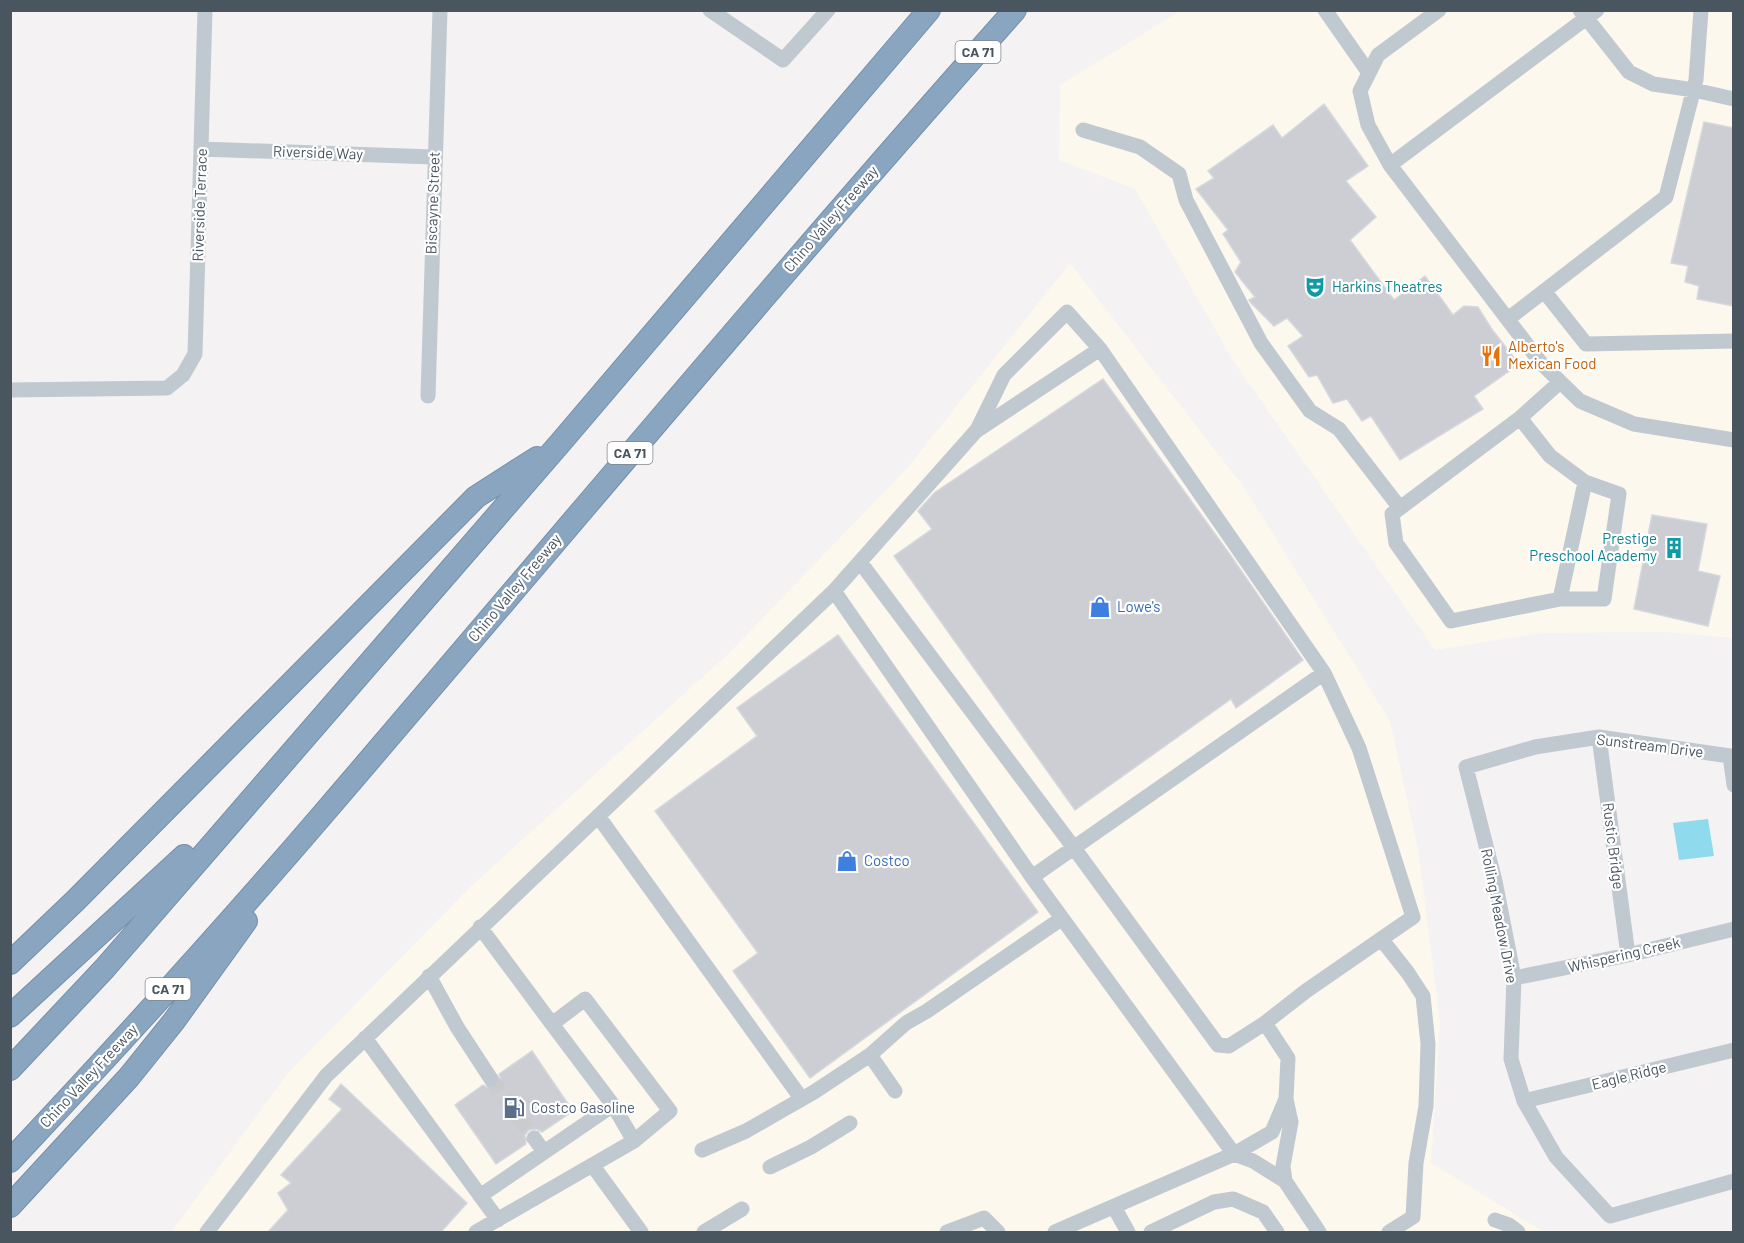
<svg xmlns="http://www.w3.org/2000/svg" width="1744" height="1243" viewBox="0 0 1744 1243" font-family="Barlow,sans-serif">
  <rect width="100%" height="100%" fill="#f4f2f2"/>
  <!-- commercial -->
  <path fill="#fcf8ed" d="M1180,11H1733V638L1665,632L1542,633L1435,650L1234,362L1135,189L1059,160L1060,85Z
    M1070,263L1243,486L1390,721L1418,849L1440,1021L1431,1163L1544,1232H171L289,1072L471,886L728,654L909,466Z"/>
  <!-- water -->
  <path fill="#8fdaec" d="M1708,819L1714,856L1679,860L1673,823Z"/>
  <!-- building -->
  <path fill="#ccced4" stroke="#d6d8dd" stroke-width="1.5" d="M1324,104L1368,166L1346,181L1376,217L1350,240L1394,300L1425,276L1453,315L1464,306L1478,307L1491,328L1519,364L1474,396L1483,409L1400,460L1371,416L1362,421L1347,399L1333,403L1317,375L1309,377L1288,346L1303,336L1287,318L1274,326L1251,303L1249,300L1255,297L1235,272L1241,262L1223,234L1228,230L1196,189L1214,178L1208,171L1273,125L1282,138Z
    M1704,122L1734,128V306L1697,299L1699,286L1685,282L1688,266L1671,263Z
    M1103,379L1231,556L1303,660L1236,708L1231,699L1075,810L894,556L932,529L918,511L934,493Z
    M1652,515L1707,524L1698,571L1720,576L1708,626L1634,609Z
    M838,635L1038,912L810,1078L733,971L758,953L655,811L757,736L737,708Z
    M532,1051L573,1111L542,1132L537,1129L529,1130L525,1135L526,1144L496,1164L455,1105L483,1085L491,1089L497,1087L501,1079L499,1074Z
    M341,1084L467,1203L440,1233H267L288,1210L278,1193L291,1183L281,1175L342,1109L329,1099Z"/>
  <g fill="none" stroke-linecap="round" stroke-linejoin="round">
    <!-- minor-tunnel -->
    <path stroke="#c9cbcd" stroke-width="15" stroke-dasharray="15 8" stroke-linecap="butt" d="M491,1079L534,1138"/>
    <defs>
      <path id="highway" d="M10,963L75,901L476,497L537,458
        M10,1016L184,856
        M10,1069L105,968L561,442L929,10
        M10,1161C117,1047 222,932 324,813C554,545 780,274 1015,10
        M10,1206L129,1077L174,1021L246,921"/>
    </defs>
    <!-- highway casing -->
    <use href="#highway" stroke="#7590ab" stroke-width="24"/>
    <!-- minor -->
    <path stroke="#c0c9d0" stroke-width="15" d="M710,10L783,60L828,10
      M1325,10L1369,73
      M1439,10L1378,55L1360,91L1368,125L1390,165L1541,363L1580,401L1634,424L1734,440
      M1580,10L1629,72L1653,84L1694,90L1734,99
      M1083,130L1140,147L1179,174L1186,200L1261,343L1310,411L1339,429L1400,508
      M201,149L434,157
      M1390,165L1597,10
      M1544,291L1586,344L1734,341
      M1508,319L1666,197L1696,80L1701,10
      M10,390L167,388L183,375L195,354L205,10
      M428,396L440,10
      M1520,418L1392,514L1396,543L1451,621L1560,599H1604L1619,494L1585,482L1550,456L1520,418L1560,382
      M977,430L1004,375L1067,312L1100,349L1324,673
      M860,562L1074,848L1218,1045L1229,1046L1265,1023
      M834,591L1032,877L1234,1154L1253,1161L1285,1181L1319,1232
      M1560,599L1585,482
      M1599,737L1628,955
      M1734,785L1730,756L1599,737L1535,747L1466,767L1495,881L1514,978L1511,1059L1524,1101L1556,1157L1610,1216L1734,1181
      M598,816L801,1098
      M1032,877L1324,673L1359,748L1413,917L1306,991L1265,1023L1288,1058L1286,1099L1272,1132L1234,1154L1055,1232
      M480,927L552,1024L585,999L670,1111L634,1141L613,1105L552,1024
      M1382,940L1408,973L1423,996L1428,1044L1426,1106L1416,1163L1413,1217L1389,1232
      M429,976L457,1027L491,1079
      M1514,978L1628,955L1734,929
      M365,1038L498,1220
      M870,1055L895,1091
      M1524,1101L1734,1050
      M534,1138L544,1152
      M702,1150L746,1131L814,1092L870,1055L906,1023L927,1011L1061,919
      M593,1166L641,1232
      M770,1167L811,1147L850,1123
      M1285,1181L1283,1166L1291,1122L1286,1099
      M480,1196L613,1105
      M1114,1207L1128,1232
      M1495,1220L1509,1225L1518,1232
      M207,1232L326,1076L834,591L976,431L1100,349
      M476,1232L634,1141
      M704,1232L742,1209
      M947,1232L984,1218L998,1232
      M1151,1232L1214,1202L1233,1199L1263,1212L1277,1232"/>
    <!-- highway -->
    <use href="#highway" stroke="#8aa5bf" stroke-width="22"/>
  </g>
  <!-- icons -->
  <defs>
    <symbol id="theatre-bare" viewBox="-9 -9 18 18"><path d="M-5-5.5Q0-4 5-5.5V0Q5 5 0 6Q-5 5-5 0ZM-3.3-2.5H-1v1.5H-3.3ZM1-2.5H3.3v1.5H1ZM-2.8 1Q0 5.5 2.8 1Z" fill="#0f9aa8" stroke="#fff" stroke-width="2.5" paint-order="stroke"/></symbol>
    <symbol id="restaurant-bare" viewBox="-9 -9 18 18"><path d="M-5-6h1v4h1v-4h1v4h1v-4h1v5L-1.5 .5V6h-2V.5L-5-1ZM5-6V6H3V1.5H1.5Q1.5-4 5-6Z" fill="#e8710a" stroke="#fff" stroke-width="2.5" paint-order="stroke"/></symbol>
    <symbol id="building-bare" viewBox="-9 -9 18 18"><path d="M-4-6H4V6H1V3H-1V6H-4ZM-2.5-4.3h1.7v1.8h-1.7ZM.8-4.3h1.7v1.8H.8ZM-2.5-1h1.7V.8h-1.7ZM.8-1h1.7V.8H.8Z" fill="#0f9aa8" stroke="#fff" stroke-width="2.5" paint-order="stroke"/></symbol>
    <symbol id="shop-bare" viewBox="-9 -9 18 18"><path d="M-5-2.5h2.3a2.7 3.5 0 0 1 5.4 0H5L5.5 6h-11ZM-1.5-2.5h3a1.5 2.3 0 0 0-3 0Z" fill="#3f7fe0" stroke="#fff" stroke-width="2.5" paint-order="stroke"/></symbol>
    <symbol id="fuel-bare" viewBox="-9 -9 18 18"><path d="M-5.5-6h7V0h2V4h1.3V-2.5L3-4.5l.8-.8L6-3V5H2.5V1h-1V6h-7ZM-4.2-4.7v3.2H.2V-4.7Z" fill="#5c6f8a" stroke="#fff" stroke-width="2.5" paint-order="stroke"/></symbol>
  </defs>
  <g fill-rule="evenodd">
    <use href="#theatre-bare" x="1300" y="272" width="30" height="30"/>
    <use href="#restaurant-bare" x="1476" y="341" width="30" height="30"/>
    <use href="#building-bare" x="1659" y="533" width="30" height="30"/>
    <use href="#shop-bare" x="1085" y="592" width="30" height="30"/>
    <use href="#shop-bare" x="832" y="846" width="30" height="30"/>
    <use href="#fuel-bare" x="499" y="1093" width="30" height="30"/>
  </g>
  <g text-anchor="middle" stroke-width="4.5" stroke-linejoin="round" paint-order="stroke">
    <!-- shield labels -->
    <g fill="#fff" stroke="#80888f" stroke-width="1.5">
      <rect x="955.5" y="41" width="45" height="22" rx="4.5"/>
      <rect x="607.5" y="442" width="45" height="22" rx="4.5"/>
      <rect x="145.5" y="978" width="45" height="22" rx="4.5"/>
    </g>
    <g font-size="14" font-weight="bold" fill="#49555f">
      <text x="978" y="57">CA 71</text>
      <text x="630" y="458">CA 71</text>
      <text x="168" y="994">CA 71</text>
    </g>
    <!-- street labels -->
    <g font-size="15" fill="#49555f" stroke="#fff">
      <text transform="translate(318 153) rotate(2)" y="5">Riverside Way</text>
      <text transform="translate(433 203) rotate(-88)" y="5">Biscayne Street</text>
      <text transform="translate(200 205) rotate(-88)" y="5">Riverside Terrace</text>
      <text transform="translate(831 219) rotate(-49)" y="5">Chino Valley Freeway</text>
      <text transform="translate(515 588) rotate(-50)" y="5">Chino Valley Freeway</text>
      <text transform="translate(1650 746) rotate(7)" y="5">Sunstream Drive</text>
      <text transform="translate(1613 846) rotate(83)" y="5">Rustic Bridge</text>
      <text transform="translate(1499 916) rotate(79)" y="5">Rolling Meadow Drive</text>
      <text transform="translate(1624 955) rotate(-13)" y="5">Whispering Creek</text>
      <text transform="translate(89 1076) rotate(-47)" y="5">Chino Valley Freeway</text>
      <text transform="translate(1629 1076) rotate(-14)" y="5">Eagle Ridge</text>
    </g>
    <!-- culture labels -->
    <g font-size="15" fill="#0d838f" stroke="#fff" text-anchor="start">
      <text x="1332" y="292">Harkins Theatres</text>
      <text x="1657" y="544" text-anchor="end">Prestige<tspan x="1657" dy="17">Preschool Academy</tspan></text>
    </g>
    <!-- food labels -->
    <g font-size="15" fill="#c56008" stroke="#fff" text-anchor="start">
      <text x="1508" y="352">Alberto's<tspan x="1508" dy="17">Mexican Food</tspan></text>
    </g>
    <!-- shop labels -->
    <g font-size="15" fill="#366cbe" stroke="#fff" text-anchor="start">
      <text x="1117" y="612">Lowe's</text>
      <text x="864" y="866">Costco</text>
    </g>
    <!-- service labels -->
    <g font-size="15" fill="#4e5e75" stroke="#fff" text-anchor="start">
      <text x="531" y="1113">Costco Gasoline</text>
    </g>
  </g>
  <!-- border -->
  <rect width="1744" height="1243" fill="none" stroke="#49555f" stroke-width="24"/>
</svg>
